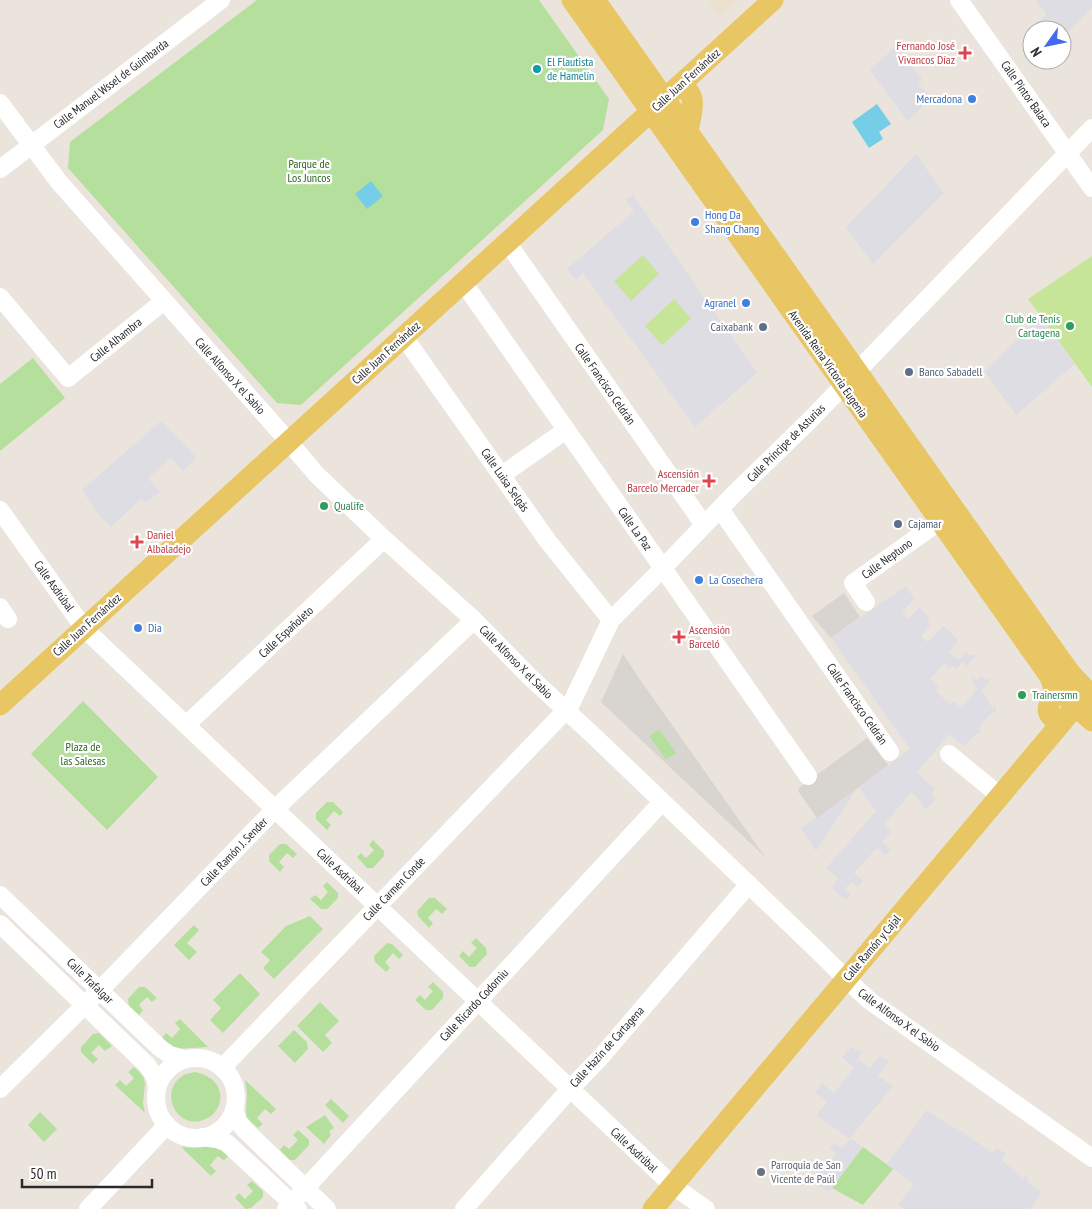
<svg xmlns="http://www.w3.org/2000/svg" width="1092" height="1209" viewBox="0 0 1092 1209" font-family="'PT Sans Narrow',sans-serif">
  <rect width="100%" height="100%" fill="#ebe4dc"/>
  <!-- industrial -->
  <path fill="#dfdde4" d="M1035,0H1092V8L1065,35L1051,19L1040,30H1035L1033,27L1047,14Z
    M895,47L922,79L918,83L931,98L908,121L870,70Z
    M916,154L944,193L873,264L846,227Z
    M633,195L757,373L695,427L583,273L576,280L567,269L634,211L626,200Z
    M1040,316L1075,364L1016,415L985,372Z
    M161,421L196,457L183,472L171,458L148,478L160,492L145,503L141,499L111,527L101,518L82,490Z
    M906,586L914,598L902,613L909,619L919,607L930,617L927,621L930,625L921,637L928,642L943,626L956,637V638L958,640L949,652L959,660L966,652L971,656L973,654L976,656L967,666L962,662L956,669L953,666L950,669L944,664L930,679L939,687L936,691L950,704L953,701L961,708L978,688L972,682L974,680L970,677L972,676L977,680L981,676L986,680L988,678L990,680L982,691L992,707H996V713L992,712L979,728L981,731L977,735L976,734L964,746L949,734L917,773L935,789L931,794L936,798L926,810L912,792L885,823L891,832L882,842L891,850L886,855L877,848L854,873L863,881L858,887L851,882L845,889L851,894L846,900L831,888L838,878L826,868L876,811L858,787L816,851L801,828L910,749L831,638Z
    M851,1047L862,1052L858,1059L870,1068L880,1055L889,1061L878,1076L893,1086L850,1138L863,1147L829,1192L813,1183L820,1175L813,1169L818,1163L825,1168L837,1154L830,1148L834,1143L842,1148L850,1139L816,1115L827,1102L815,1092L822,1083L834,1093L854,1068L842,1057Z
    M927,1110L953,1128L955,1127L993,1153L997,1148L1006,1154L1002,1160L1023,1178L1025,1176L1029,1179L1028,1182L1042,1192L1030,1209H904L898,1205L914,1184L887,1164Z"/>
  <!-- education -->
  <path fill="#ece1cd" d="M708,0H738L720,17Z"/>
  <!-- green -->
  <path fill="#b5df9c" d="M257,0H539L609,99L603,130L301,405L277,403L68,168L70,142Z
    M33,358L65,398L0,451V384Z
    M83,701L158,777L107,830L31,754Z
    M659,729L677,753L666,760L649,736Z
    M327,802H333L343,812L340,816L334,811L326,820L331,825L327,830L316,819V813Z
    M373,840L384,851V856L373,868H367L357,857L361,853L366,858L374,850L369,845Z
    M280,844H286L297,854L293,858L287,853L279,862L284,867L280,872L269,861V855Z
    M327,882L338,893V898L327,909H321L310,899L315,895L321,900L328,892L323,886Z
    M429,898H435L447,909L442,914L436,909L428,918L433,923L429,928L418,916L417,911Z
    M310,916L323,929L274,979L263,968L270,960L261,952L286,926Z
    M194,925L199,930L187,943L197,952L189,960L174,945Z
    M476,938L486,948L487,954L475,967H470L459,956L463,951L469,957L477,948L471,943Z
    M387,943L392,944L403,955L399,959L393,953L385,962L390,968L386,972L375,962L374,956Z
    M240,973L260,994L223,1033L210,1020L221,1008L213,1000Z
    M433,982L443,992V998L432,1010H426L415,1000L420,995L425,1000L433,991L428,987Z
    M139,987H145L157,998L152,1002L147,997L139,1005L143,1010L139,1015L129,1006L128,999Z
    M320,1002L339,1021L325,1035L332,1043L323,1052L297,1026Z
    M180,1019L208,1047L176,1049L171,1047L162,1038L166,1033L172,1038L180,1029L175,1023Z
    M294,1030L307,1042L308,1049L295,1063L278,1046Z
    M99,1033L112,1046L105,1051L99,1045L91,1053L98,1059L93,1064L81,1052V1047L93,1034Z
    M134,1067L143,1076L145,1084L143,1103L145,1113L115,1085L120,1080L126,1086L134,1078L128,1072Z
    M195,1072C211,1075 225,1087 219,1105C216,1112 211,1118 203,1120C175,1130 158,1089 184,1075C187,1073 192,1073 195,1072Z
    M245,1080L276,1109L271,1114L265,1109L257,1118L263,1124L258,1128L247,1118L246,1111L247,1093Z
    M331,1099L349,1116L343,1123L325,1105Z
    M40,1112L57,1129L44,1142L28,1125Z
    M325,1115L334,1128L329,1131L331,1135L324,1144L306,1127Z
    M298,1130L309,1140V1145L295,1160H290L280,1150L284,1145L289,1149L298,1140L293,1135Z
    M212,1146L217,1147L228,1156L224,1161L218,1156L210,1165L216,1171L211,1176L181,1147L195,1148Z
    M863,1147L893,1169L863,1205L832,1188Z
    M252,1181L263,1191V1197L251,1208L246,1209L235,1198L239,1193L245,1199L253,1191L247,1185Z"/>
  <!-- pitch -->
  <path fill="#c7e598" d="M643,255L659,274L631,301L614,281Z
    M1092,256V387L1028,299Z
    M674,299L691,319L662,345L645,326Z"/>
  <!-- plaza -->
  <path fill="#d8d4cf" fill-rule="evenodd" d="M844,593L860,617L831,638L812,616Z
    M623,654L641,681L766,858L601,702ZM659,729L676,753L666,760L649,736Z
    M867,738L888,765L817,818L798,791L799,788Z"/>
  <!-- water -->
  <path fill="#75cde7" d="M877,104L891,124L879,132L883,139L869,148L852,122Z
    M371,181L383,196L367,209L355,194Z"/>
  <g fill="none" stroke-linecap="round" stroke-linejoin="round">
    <!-- minor -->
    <path stroke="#fff" stroke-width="18" d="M959,0L1092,188
      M0,103L59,182L289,442L316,474L384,539L474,620L531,678L596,738L818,951L846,979L870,1001L1092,1158
      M0,169L221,0
      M507,242L704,525
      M463,282L808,776
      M0,297L68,378L164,301
      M404,337L547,540L611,620
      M502,475L566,430
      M720,509L890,752
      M0,510L84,628L91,635L672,1185L706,1209
      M866,602L853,583L940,521
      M0,607L8,619
      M186,725L384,539
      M949,754L1000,796
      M0,895L160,1048L170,1055L184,1059
      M0,924L147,1065L155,1077L157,1088
      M156 1098a40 40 0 1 1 80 0a40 40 0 1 1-80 0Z
      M222,1068L570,706L611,620L663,568L734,494L810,420L1092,128
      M0,1089L100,990L275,809L474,620
      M234,1109L238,1121L245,1130L327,1209
      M202,1137L217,1139L227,1143L298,1209
      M88,1209L167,1125
      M286,1209L662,802
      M464,1209L570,1089L599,1059L749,884"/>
    <!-- major -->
    <path stroke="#e8c664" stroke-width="21" d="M572,0L1058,688L1075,706L1092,721
      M595,0L1058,656L1071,674L1092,696
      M679,86C701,93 690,116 688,132
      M1050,677C1052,682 1054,687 1054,693C1053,697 1050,700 1049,705C1046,714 1053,721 1062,721
      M0,705L773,0
      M653,1209L1084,696"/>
  </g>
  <!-- markers -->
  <g fill="#e0444e" stroke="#fff" stroke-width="2">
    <path d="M962.5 45.5h5v5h5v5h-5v5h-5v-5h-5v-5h5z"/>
    <path d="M706.5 473.5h5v5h5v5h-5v5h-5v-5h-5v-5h5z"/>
    <path d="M134.5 534.5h5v5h5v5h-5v5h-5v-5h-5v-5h5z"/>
    <path d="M676.5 629.5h5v5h5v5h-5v5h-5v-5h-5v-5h5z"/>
  </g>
  <circle fill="#0f9aa8" stroke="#fff" stroke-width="2" cx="537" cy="69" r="5"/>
  <g fill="#3f7fe0" stroke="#fff" stroke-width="2">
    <circle cx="972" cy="99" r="5"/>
    <circle cx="695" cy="222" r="5"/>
    <circle cx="746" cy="303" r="5"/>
    <circle cx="699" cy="580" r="5"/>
    <circle cx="138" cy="628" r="5"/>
  </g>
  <g fill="#2e9e5b" stroke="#fff" stroke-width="2">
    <circle cx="1070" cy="326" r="5"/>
    <circle cx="324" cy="506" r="5"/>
    <circle cx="1022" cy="695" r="5"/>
  </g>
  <g fill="#5c6f8a" stroke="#fff" stroke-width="2">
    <circle cx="763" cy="327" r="5"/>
    <circle cx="909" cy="372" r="5"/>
    <circle cx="898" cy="524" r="5"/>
  </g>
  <circle fill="#6b7280" stroke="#fff" stroke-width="2" cx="761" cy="1172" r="5"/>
  <g text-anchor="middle" stroke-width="4.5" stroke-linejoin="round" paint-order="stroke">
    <!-- health labels -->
    <g font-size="12" fill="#be3a42" stroke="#fff" text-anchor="end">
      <text x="955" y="50">Fernando José<tspan x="955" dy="14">Vivancos Díaz</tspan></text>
      <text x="699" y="478">Ascensión<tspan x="699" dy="14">Barcelo Mercader</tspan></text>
      <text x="147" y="539" text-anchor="start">Daniel<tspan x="147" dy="14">Albaladejo</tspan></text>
      <text x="689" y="634" text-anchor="start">Ascensión<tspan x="689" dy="14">Barceló</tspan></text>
    </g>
    <!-- culture labels -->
    <g font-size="12" fill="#0d838f" stroke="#fff" text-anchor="start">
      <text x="547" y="66">El Flautista<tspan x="547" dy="14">de Hamelín</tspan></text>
    </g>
    <!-- street labels -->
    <g font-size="12" fill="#2a2a2a" stroke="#fff">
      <text transform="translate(686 80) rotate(-42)" y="4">Calle Juan Fernández</text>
      <text transform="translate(111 84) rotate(-37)" y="4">Calle Manuel Wssel de Guimbarda</text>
      <text transform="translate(1026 94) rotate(55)" y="4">Calle Pintor Balaca</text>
      <text transform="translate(116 340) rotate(-39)" y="4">Calle Alhambra</text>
      <text transform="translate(386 353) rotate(-42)" y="4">Calle Juan Fernández</text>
      <text transform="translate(828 364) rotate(55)" y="4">Avenida Reina Victoria Eugenia</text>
      <text transform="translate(230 376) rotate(48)" y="4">Calle Alfonso X el Sabio</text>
      <text transform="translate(605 384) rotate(55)" y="4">Calle Francisco Celdrán</text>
      <text transform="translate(786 443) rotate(-45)" y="4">Calle Príncipe de Asturias</text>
      <text transform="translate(505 480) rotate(55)" y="4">Calle Luisa Selgás</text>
      <text transform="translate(635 529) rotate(55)" y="4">Calle La Paz</text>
      <text transform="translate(887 559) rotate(-36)" y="4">Calle Neptuno</text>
      <text transform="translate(54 586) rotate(54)" y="4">Calle Asdrúbal</text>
      <text transform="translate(87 625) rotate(-42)" y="4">Calle Juan Fernández</text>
      <text transform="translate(286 632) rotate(-43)" y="4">Calle Españoleto</text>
      <text transform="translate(516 662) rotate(45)" y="4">Calle Alfonso X el Sabio</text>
      <text transform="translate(857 704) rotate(55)" y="4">Calle Francisco Celdrán</text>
      <text transform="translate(234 852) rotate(-46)" y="4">Calle Ramón J. Sender</text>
      <text transform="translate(340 871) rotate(43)" y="4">Calle Asdrúbal</text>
      <text transform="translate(394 889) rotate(-46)" y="4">Calle Carmen Conde</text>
      <text transform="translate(872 948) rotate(-50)" y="4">Calle Ramón y Cajal</text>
      <text transform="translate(90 981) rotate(44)" y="4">Calle Trafalgar</text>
      <text transform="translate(474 1005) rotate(-47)" y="4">Calle Ricardo Codorniu</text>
      <text transform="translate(899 1020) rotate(36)" y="4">Calle Alfonso X el Sabio</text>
      <text transform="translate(607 1047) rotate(-48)" y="4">Calle Hazin de Cartagena</text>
      <text transform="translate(634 1150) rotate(43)" y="4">Calle Asdrúbal</text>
    </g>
    <!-- shop labels -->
    <g font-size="12" fill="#366cbe" stroke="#fff" text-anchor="start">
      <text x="962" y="103" text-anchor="end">Mercadona</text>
      <text x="705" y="219">Hong Da<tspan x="705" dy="14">Shang Chang</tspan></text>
      <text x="736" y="307" text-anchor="end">Agranel</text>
      <text x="709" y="584">La Cosechera</text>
      <text x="148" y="632">Dia</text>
    </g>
    <!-- park labels -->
    <g font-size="12" fill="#2e631e" stroke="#fff">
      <text x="309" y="168">Parque de<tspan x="309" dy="14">Los Juncos</tspan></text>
      <text x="83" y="751">Plaza de<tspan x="83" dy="14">las Salesas</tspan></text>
    </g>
    <!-- leisure labels -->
    <g font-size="12" fill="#27864d" stroke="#fff" text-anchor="start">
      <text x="1060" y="323" text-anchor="end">Club de Tenis<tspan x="1060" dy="14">Cartagena</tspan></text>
      <text x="334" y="510">Qualife</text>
      <text x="1032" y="699">Trainersmn</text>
    </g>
    <!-- service labels -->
    <g font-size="12" fill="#4e5e75" stroke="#fff" text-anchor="start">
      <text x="753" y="331" text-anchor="end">Caixabank</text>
      <text x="919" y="376">Banco Sabadell</text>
      <text x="908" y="528">Cajamar</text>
    </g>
    <!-- worship labels -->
    <g font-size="12" fill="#5b616d" stroke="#fff" text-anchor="start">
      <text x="771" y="1169">Parroquia de San<tspan x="771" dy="14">Vicente de Paúl</tspan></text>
    </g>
  </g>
  <!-- north arrow -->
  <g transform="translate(1047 45) rotate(237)"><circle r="24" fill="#ffffff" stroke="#aaaaaa"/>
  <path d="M0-4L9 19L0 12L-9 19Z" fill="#456aef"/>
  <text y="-8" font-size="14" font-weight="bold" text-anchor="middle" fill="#2a2a2a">N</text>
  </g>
  <!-- scale -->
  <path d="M22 1179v8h130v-8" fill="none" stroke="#2a2a2a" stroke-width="2.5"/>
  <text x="30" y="1179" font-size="15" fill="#2a2a2a" stroke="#ffffff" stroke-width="4" paint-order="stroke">50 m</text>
</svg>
